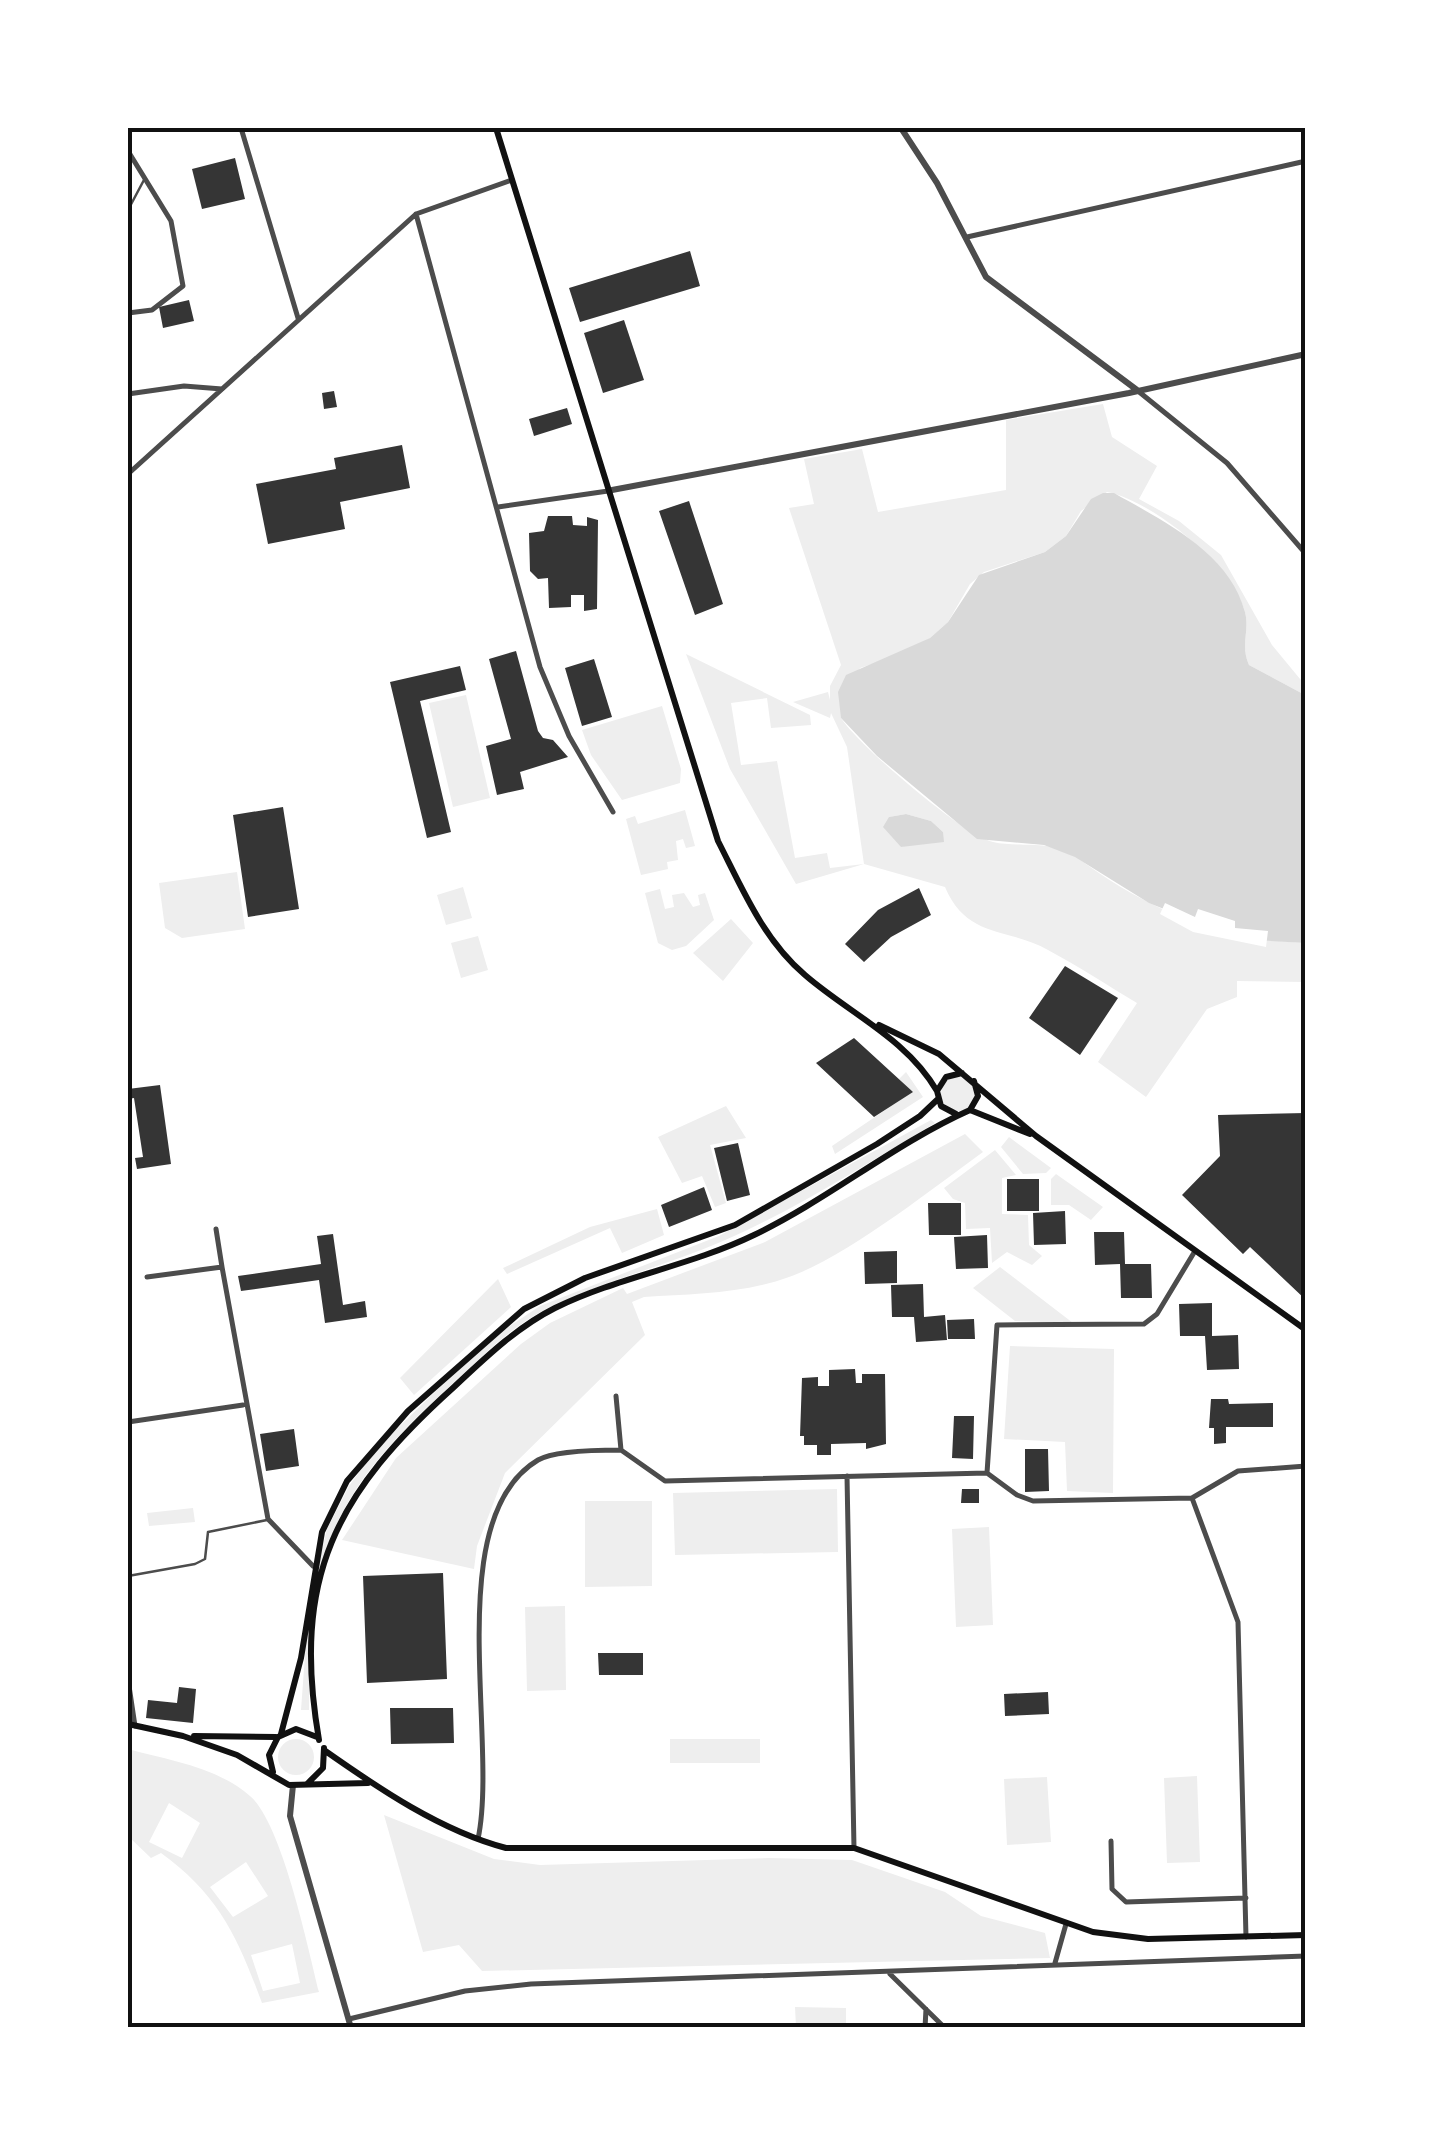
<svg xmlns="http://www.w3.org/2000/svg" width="1433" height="2155" viewBox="0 0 1433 2155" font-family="'Source Serif 4',serif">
  <rect width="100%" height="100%" fill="#fff"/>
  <!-- green -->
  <path fill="#eee" fill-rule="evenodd" d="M1103,404L1112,437L1157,466L1139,499L1179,521L1221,555L1272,645L1305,685V695L1249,665C1240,645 1250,631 1245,612C1233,566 1153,501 1107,492L1081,511L1066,536L1045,552L984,572L970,584L948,622L930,638L902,654L860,668L841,718C857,744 964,836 993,842C1019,848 1051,839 1075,856C1146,909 1216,939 1305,943V982L1237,981V997L1207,1009L1146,1097L1098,1062L1137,1003C1107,985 1078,966 1048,950C1007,927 967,939 945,887L864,864L796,884L730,769L686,654L810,715L811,725L771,728L767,698L731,703L741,765L777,761L795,858L827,853L830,868L864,864L847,747L831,713L830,718L793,702L828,692L830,700V686L841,665L789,508L814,504L804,459L862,449L878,512L1006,490V420ZM906,814L931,821L943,832L901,847L889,817Z
    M466,695L490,798L453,807L429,703Z
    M662,706L681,769L680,783L622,800L591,755L582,730Z
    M685,810L695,846L686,848L683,839L676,841L678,860L667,862L668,869L641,875L626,819L635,816L638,824Z
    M237,872L245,929L182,938L165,928L159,883Z
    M463,887L472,918L446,925L437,895Z
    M660,889L665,909L674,907L672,895L684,893L693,907L700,905L698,895L705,893L714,920L686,946L672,950L658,943L645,893Z
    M731,919L753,943L723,981L693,953Z
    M478,936L488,970L461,978L451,943Z
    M906,1072L923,1097L835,1154L832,1146L912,1092L899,1079Z
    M941 1094a17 17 0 1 1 34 0a17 17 0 1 1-34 0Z
    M726,1106L746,1138L710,1145L726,1203L715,1207L702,1176L682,1183L658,1137Z
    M931,1120L935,1123C866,1164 797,1209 723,1241C665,1266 603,1281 546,1309C510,1327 481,1358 451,1385C333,1493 308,1548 309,1710H301L309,1601L327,1529L349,1486L377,1448L437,1390L501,1332L540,1306L719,1236Z
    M965,1134L983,1152C932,1189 846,1257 789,1277C743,1294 692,1294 644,1297L632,1302L645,1335L505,1473L477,1546L474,1569L342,1540L396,1458L521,1344L550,1323L623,1288L627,1294L765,1242Z
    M1009,1137L1051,1168L1046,1173L1023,1174L1001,1147Z
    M995,1150L1016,1175L1002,1178V1214L1028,1215L1029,1245L1042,1256L1032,1265L1007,1252L992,1263L990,1228L966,1229L965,1203L953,1199L944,1188Z
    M1056,1174L1103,1207L1091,1220L1069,1205H1051V1179Z
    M657,1209L664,1235L622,1253L610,1228L507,1274L503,1268L590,1227Z
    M1000,1267L1073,1323L1015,1321L973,1288Z
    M498,1279L511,1307L414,1395L400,1378Z
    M1010,1346L1114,1349L1113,1493L1067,1491L1065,1442L1004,1439Z
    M837,1489L838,1552L675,1555L673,1493Z
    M585,1501H652V1586L585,1587Z
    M193,1508L195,1522L149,1526L147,1513Z
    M989,1527L993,1625L956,1627L952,1529Z
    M565,1606L566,1690L527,1691L525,1607Z
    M278 1757a18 18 0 1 1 36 0a18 18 0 1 1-36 0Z
    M670,1739H760V1763H670Z
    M128,1749C168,1760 217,1767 250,1796C282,1823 308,1948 319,1992L262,2003C238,1938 219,1895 161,1853L151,1858L128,1836ZM169,1803L200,1823L182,1858L149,1842ZM246,1862L268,1896L233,1917L210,1887ZM292,1944L300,1983L263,1991L251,1955Z
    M1197,1776L1200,1862L1167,1863L1164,1778Z
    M1047,1777L1051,1842L1007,1845L1004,1779Z
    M384,1815L494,1859L540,1865L769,1858L852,1860L945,1892L981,1916L1045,1933L1050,1958L482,1971L459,1945L423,1952Z
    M795,2007L846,2008V2027H796Z"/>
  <!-- water -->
  <path fill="#d9d9d9" d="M1103,493H1114C1163,521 1229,552 1245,612C1250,631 1240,645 1249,665L1305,695V943L1239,939L1149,903L1075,857L1044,845L977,839L877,756L841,718L838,692L846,675L930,638L948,622L979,575L1045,552L1066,536L1091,499Z
    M906,814L931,821L943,832L944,842L901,847L883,827L889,817Z"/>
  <!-- pier -->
  <path fill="#fff" d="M1165,903L1195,917L1198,909L1235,921V928L1268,931L1266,947L1193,932L1160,914Z"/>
  <!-- building -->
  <path fill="#353535" d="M235,158L245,199L202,209L192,169Z
    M690,251L700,286L580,322L569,288Z
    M189,300L194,321L163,328L159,307Z
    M624,320L644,380L603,393L584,333Z
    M334,391L337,407L324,409L322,393Z
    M567,408L572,424L534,436L529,419Z
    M402,445L410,488L340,502L345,529L268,544L256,484L336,469L334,458Z
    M689,501L723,604L695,615L659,511Z
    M548,516H572L573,525L587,526V517L598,520L597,609L584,611V595H571V607L549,608L548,578L538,579L530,571L529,533L544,531Z
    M516,651L538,731L543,738L553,740L568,757L520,772L524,789L497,795L486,746L511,739L489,659Z
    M594,659L612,717L582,726L565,668Z
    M460,666L466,690L420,701L451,832L427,838L390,682Z
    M283,807L299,909L248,917L233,815Z
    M919,888L931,915L891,937L864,962L845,944L878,910Z
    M1065,966L1118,998L1080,1055L1029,1018Z
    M854,1038L913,1092L874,1117L816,1063Z
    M160,1085L171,1164L137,1169L135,1158L143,1157L134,1098L128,1099V1089Z
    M1306,1113V1300L1250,1247L1243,1254L1182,1195L1220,1156L1218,1115Z
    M738,1143L750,1195L727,1201L714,1148Z
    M1007,1179H1039V1211H1007Z
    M704,1187L712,1210L669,1227L661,1205Z
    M928,1203H961V1235H929Z
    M1065,1211L1066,1244L1034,1245L1033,1213Z
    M1094,1232H1124L1125,1264H1151L1152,1298H1121L1120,1264L1095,1265Z
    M333,1234L343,1305L365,1301L367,1317L325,1323L319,1280L241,1291L238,1276L321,1264L317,1236Z
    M987,1235L988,1268L956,1269L954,1237Z
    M897,1251V1283L865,1284L864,1252Z
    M923,1284L924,1317L945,1315L947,1340L916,1342L914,1317H892L891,1285Z
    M1212,1303V1336L1238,1335L1239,1369L1207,1370L1205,1336H1180L1179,1304Z
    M974,1319L975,1339H948L947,1320Z
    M855,1369L856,1383H862V1374H885L886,1444L866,1449V1443L831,1444V1455H817V1445H804V1436H800L802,1378L818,1377V1386H829V1370Z
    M1211,1399H1228L1229,1404L1273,1403V1427H1226V1443L1214,1444V1428H1209Z
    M954,1416H974L973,1459L952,1458Z
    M294,1429L299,1466L266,1471L260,1434Z
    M1025,1449H1048L1049,1491L1025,1492Z
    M962,1489H979V1503H961Z
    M443,1573L447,1679L367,1683L363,1576Z
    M598,1653H643V1675H599Z
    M179,1687L196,1689L193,1723L146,1718L148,1700L177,1703Z
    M1048,1692L1049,1714L1005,1716L1004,1694Z
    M390,1708H453L454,1743L391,1744Z"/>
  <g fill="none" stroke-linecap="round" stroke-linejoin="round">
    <!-- service -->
    <path stroke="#4c4c4c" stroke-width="2.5" d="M128,210L145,178
      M128,1576L195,1564L205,1559L208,1532L267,1520"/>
    <!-- minor -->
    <path stroke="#4c4c4c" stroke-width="5" d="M241,128L298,318
      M128,151L171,221L183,286L152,310L128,313
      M416,214L540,667L569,736L613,812
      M967,237L1306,161
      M1138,391L1227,463L1306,554
      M128,394L184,386L222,389
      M128,474L416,214L512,180
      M498,507L608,491
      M216,1229L222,1267
      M147,1277L222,1267L268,1519L313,1566
      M616,1396L621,1450
      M128,1422L243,1405
      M987,1473L997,1325L1144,1324L1157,1314L1195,1251
      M847,1476L854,1848
      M1192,1498L1238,1622L1246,1937
      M128,1679L135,1726
      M478,1839C499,1741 440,1518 538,1460C555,1450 601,1450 621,1450L665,1481L987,1473L1017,1495L1033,1501L1192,1498L1238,1471L1306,1466
      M1111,1841L1112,1889L1126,1902L1246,1898
      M1055,1963L1066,1924
      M890,1974L945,2028
      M349,2019L465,1991L531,1984L1306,1956
      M925,2028L926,2009"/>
    <!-- tertiary -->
    <path stroke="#4c4c4c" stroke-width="6" d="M901,128L937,183L986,277L1137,390
      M612,490L1129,393L1306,354
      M293,1785L290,1816L351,2028"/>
    <!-- secondary -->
    <path stroke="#111" stroke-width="6" d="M496,128L718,841C743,890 763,939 805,975C850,1014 906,1038 937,1091
      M879,1025L939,1054L1036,1136L1306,1330
      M970,1110L1030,1134
      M956,1114L941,1106L937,1091L946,1077L962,1073
      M128,1724L183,1736L237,1755L289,1785L368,1783
      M281,1734L301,1658L322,1532L347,1481L408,1411L524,1309L585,1278L735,1225L877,1144L920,1116L938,1099
      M194,1736L276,1737
      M319,1740C291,1577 336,1493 454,1387C485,1358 517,1327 555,1308C618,1277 690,1266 754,1235C829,1199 894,1144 970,1110L978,1096L974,1081
      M324,1750C378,1788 441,1831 506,1848H854L1093,1932L1148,1939L1306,1935
      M273,1772L269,1755L278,1737L296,1729L317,1737
      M308,1783L323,1768L324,1748"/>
  </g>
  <!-- border -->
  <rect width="1433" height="2155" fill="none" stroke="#ffffff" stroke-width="260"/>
  <rect x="130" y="130" width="1173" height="1895" fill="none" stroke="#111" stroke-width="4"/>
</svg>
